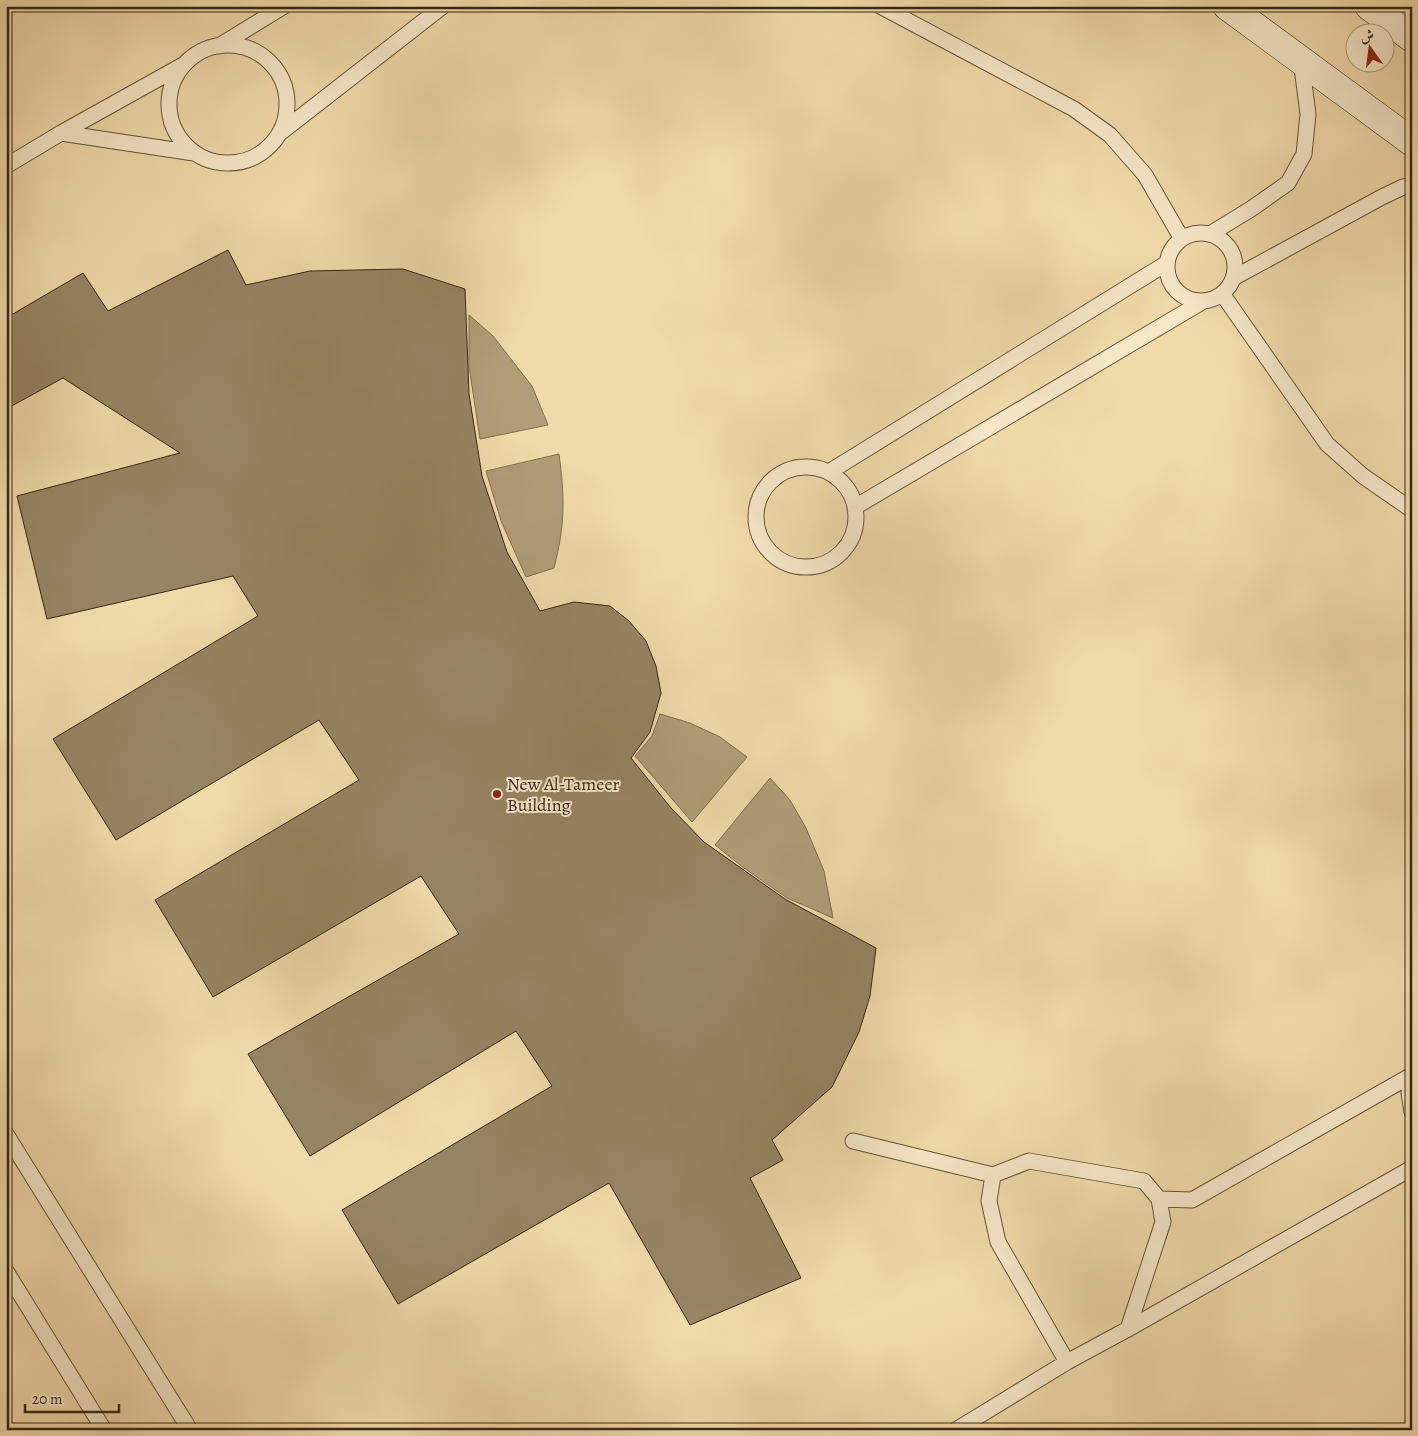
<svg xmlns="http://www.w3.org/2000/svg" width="1418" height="1436" viewBox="0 0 1418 1436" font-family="Alegreya,Amiri,serif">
  <rect width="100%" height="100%" fill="#f1daaa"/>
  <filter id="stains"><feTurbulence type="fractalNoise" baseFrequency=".004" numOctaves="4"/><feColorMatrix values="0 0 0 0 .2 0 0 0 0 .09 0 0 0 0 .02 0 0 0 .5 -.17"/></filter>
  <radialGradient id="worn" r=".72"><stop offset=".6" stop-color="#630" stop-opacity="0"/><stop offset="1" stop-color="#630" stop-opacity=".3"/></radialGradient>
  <!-- water -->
  <path fill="#b19d78" stroke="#806d51" d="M469,315L493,336L532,386L548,425L480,439L469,366Z
    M559,454C565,498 565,525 554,568L526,577L501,521L486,471Z
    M660,714L690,723L720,737L747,757L692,822L635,756L652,736Z
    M770,778L790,800L806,828L824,871L833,918L787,898L744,868L715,845Z"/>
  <!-- building -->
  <path fill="#978463" stroke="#362617" d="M228,250L246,285L310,271L403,269L465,289L469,394L482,476L507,552L540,611L574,602L610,606L629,621L646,641L656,666L661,693L650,732L631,758L671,808L704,842L785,899L876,948L870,996L859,1032L832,1087L772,1140L783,1160L750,1178L801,1278L690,1325L609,1183L398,1304L342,1210L552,1086L516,1031L310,1156L248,1054L459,934L421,876L213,997L155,900L359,780L319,720L116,840L53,739L258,616L233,576L47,619L17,496L180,453L63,378L6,409V318L83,273L108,311Z"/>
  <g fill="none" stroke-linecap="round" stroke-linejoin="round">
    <defs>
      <path id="service" d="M880,6L1074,109L1110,135L1145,175L1182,239
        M169 104a59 59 0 1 1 118 0a59 59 0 1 1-118 0Z
        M219,46L284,6
        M61,133L194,153
        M280,133L443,6
        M6,166L61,133L183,65
        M1167 267a34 34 0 1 1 68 0a34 34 0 1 1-68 0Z
        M1210,234L1251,209L1288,183L1304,154L1308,114L1301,60
        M1235,277L1382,197L1403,187L1412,186
        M1223,295L1327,444L1363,476L1412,510
        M756 517a50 50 0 1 1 100 0a50 50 0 1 1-100 0Z
        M829,472L1167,263
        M855,507L1202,302
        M1412,1077L1409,1093L1412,1112
        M6,1134L190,1430
        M853,1141L993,1175L1029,1161L1144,1181L1159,1199L1163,1222L1128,1329L1067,1362L998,1242L989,1201L993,1175
        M1159,1199L1192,1200L1412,1075
        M6,1271L104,1430
        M1128,1329L1412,1168
        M956,1430L1067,1362"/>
      <path id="secondary" d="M1227,6L1412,142
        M1369,6L1412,38"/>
    </defs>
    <!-- service casing -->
    <use href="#service" stroke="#65533c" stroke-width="17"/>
    <!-- secondary casing -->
    <use href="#secondary" stroke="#362617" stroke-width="29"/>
    <!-- service -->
    <use href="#service" stroke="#f6e7c8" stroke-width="15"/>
    <!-- secondary -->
    <use href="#secondary" stroke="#f6e7c8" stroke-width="28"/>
  </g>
  <!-- markers -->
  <circle fill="#8f2418" stroke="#f6e7c8" stroke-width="2" cx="497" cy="794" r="5"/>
  <g text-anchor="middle" stroke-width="4" stroke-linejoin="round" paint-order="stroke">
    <!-- poi labels -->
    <g font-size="18" fill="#362617" stroke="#f6e7c8" text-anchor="start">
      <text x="507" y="790">New Al-Tameer<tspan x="507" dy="21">Building</tspan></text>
    </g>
  </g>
  <!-- margin -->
  <rect width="1418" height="1436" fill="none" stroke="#f1daaa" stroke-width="25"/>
  <rect x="8" y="8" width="1403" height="1421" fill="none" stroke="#362617" stroke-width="2.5"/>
  <rect x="12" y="12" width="1393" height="1411" fill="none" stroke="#362617"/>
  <!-- north arrow -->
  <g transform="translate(1370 48) rotate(346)"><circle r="24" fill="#f6e7c8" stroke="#a99a81"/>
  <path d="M0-4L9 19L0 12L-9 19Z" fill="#8f2418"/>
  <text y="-8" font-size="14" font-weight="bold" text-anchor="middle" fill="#362617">ش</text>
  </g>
  <!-- scale -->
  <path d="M25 1404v8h94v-8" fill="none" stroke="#362617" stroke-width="2.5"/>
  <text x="32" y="1404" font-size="15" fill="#362617" stroke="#f6e7c8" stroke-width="4" paint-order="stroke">20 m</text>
  <rect width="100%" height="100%" filter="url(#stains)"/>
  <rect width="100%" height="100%" fill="url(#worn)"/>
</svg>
